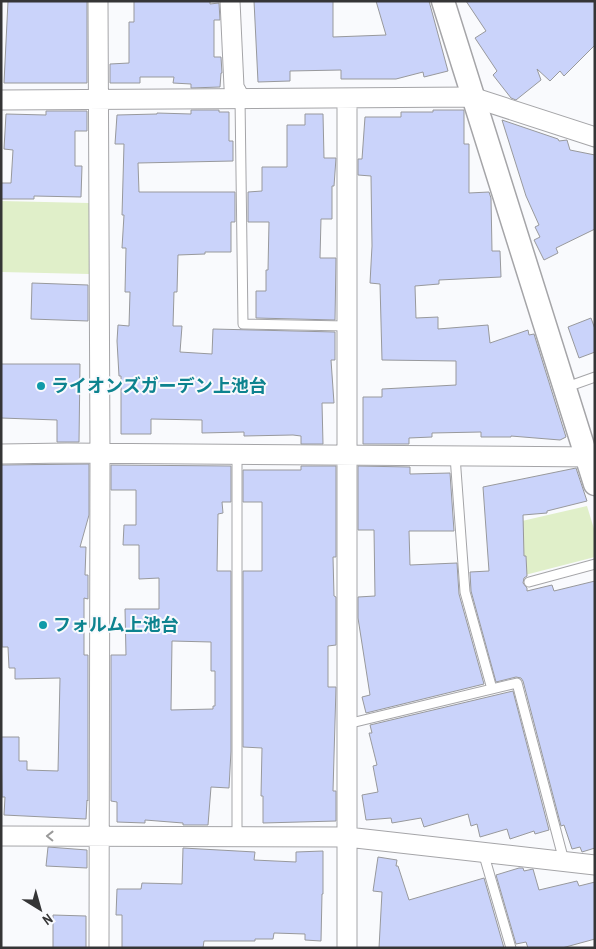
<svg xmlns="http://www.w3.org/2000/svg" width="596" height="949" viewBox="0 0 596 949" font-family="'Archivo Narrow','Noto Sans JP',sans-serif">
  <rect width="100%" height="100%" fill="#f9fafd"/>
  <!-- green -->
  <path fill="#e0efc9" d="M1,201L89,203V274L1,272Z
    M587,506L595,532V557L525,575L522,521Z"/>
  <!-- building -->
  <path fill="#cad3fa" stroke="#98999c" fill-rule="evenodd" d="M8,1H87V83H4Z
    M134,1H210V4L219,3L220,20H214V57H221L222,73H221L220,87L191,88V84L173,83L174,77H140V83H110V64L129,63V22H134Z
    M254,1H333V37L386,35L376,1H429L448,71L424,77L423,72L396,79H341V70L290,71V81L258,82Z
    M466,1H595V45L564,76L560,71L550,81L537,69L541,80L516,100L511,98L493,75L497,71L475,38L486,31Z
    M191,110H219V112H229V141H233V161L138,163L139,192H235V222H231V252H205V254L178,255L177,292H174L173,326H182L180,352L212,354L213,329L335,332V360H331L334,403H322L323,444H301V436L293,435L244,436V432L202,433V420L151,419V434H121V376H119L117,341L118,325L129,326L130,292H125L126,248H122L124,215H122L124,144H115L117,115L157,114V113L191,114Z
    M433,110H464V144H469V193L489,192L491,198L492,251H500L501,277L439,280V284L415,286L416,318L438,317V329L488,325L490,343L528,330L529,335L534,334L566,437L560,440L511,436V437H481V432L432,433V437L409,438V444H363V397H382V389L456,385V361L382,360L380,284L370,283L372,246L371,176L358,175V159H362L365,117H401V112H433Z
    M46,111H87V131H75V166H82L81,197L34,196V199H1V183H11L13,150L4,149L6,114L46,115Z
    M305,114H323L324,158H336L334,186H332V219H321L320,258H336L335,320L256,318V291H266V270H268L269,222H248V192L262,191V167H287V125H305Z
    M502,120L558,139L559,141L567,140L570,150L595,155V229L556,248L558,253L544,260L534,240L540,237L535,227L539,225L526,196Z
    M32,283L88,285V321L31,319Z
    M591,318L595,329V352L579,358L568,327Z
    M1,364H80L79,442H57V420L1,418Z
    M89,464V515L80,547H86L85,575H88V599L84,598V655H88V801L87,800L86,819L4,815L5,797H2L1,737H19V761H27V770L58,771L60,678L15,679V668H9L8,647H2L1,465Z
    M111,465L231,466V502H222L223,513L218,514L217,571H231V751L229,788L211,787L208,825H183V823L145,820V823L117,822V802L111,801V655H126L125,609H159V578L139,579V545H123L124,525H136V490H111ZM172,641L211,642V671H215V706H213V709L171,710Z
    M301,466H336V557H333L334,596L336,597V645L328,646V687H336L333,791H336V821L263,823V796H261L262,748L243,747V571H262V502H243V470H301Z
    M358,466L410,467V474L450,473L454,531H409L410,565L457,563L459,594L484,684L366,713L362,697L370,695L358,618V597L375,596L374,530H358Z
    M576,468L587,501L547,511V513L523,515L524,556H526L527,576L524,578L523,583L527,588V591L552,585L554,591L595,581V848L582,852L580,847L572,849L564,825L561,826L523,681L521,678L516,677L496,682L471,591L470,572L489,571L483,487Z
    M513,691L549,830L535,834L534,831L510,839L507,829L480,837L477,824L471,826L468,814L424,827L421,818L392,823L391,818L366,820L362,795L378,792L373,766L377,765L369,733H372L370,725Z
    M48,847L87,850V868L46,866Z
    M183,848L255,852L254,860L296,862V852L323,851V894H322L321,941L305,940V934L274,933L273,939H255V941H204L203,948H122V915H116L117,889H141L142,883L182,884Z
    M378,857L397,860L396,866H398L409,900L484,878L504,948H379L382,892L373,891Z
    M519,868H523L524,871L533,869L539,890L577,881L579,886L595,882V939L562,948H528L526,942L516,944L496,875Z
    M53,915L86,916V948H53Z"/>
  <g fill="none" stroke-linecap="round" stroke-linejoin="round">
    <defs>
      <path id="service" d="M240,98L243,324L347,326
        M564,388L595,377
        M237,454V837
        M455,456L465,592L492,689
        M529,582L595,564
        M347,724L517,683L564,861
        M483,852L511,948"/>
      <path id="minor" d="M98,1L100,454L99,948
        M230,1L234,87L240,98
        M347,98V948
        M1,100L472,97L595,137
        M1,454L67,453L595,457
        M1,836L347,837L595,865"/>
      <path id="tertiary" d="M443,1L595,484"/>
    </defs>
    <!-- service casing -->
    <use href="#service" stroke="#a5a5a8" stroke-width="11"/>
    <!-- minor casing -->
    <use href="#minor" stroke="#a5a5a8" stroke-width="21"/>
    <!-- tertiary casing -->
    <use href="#tertiary" stroke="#a5a5a8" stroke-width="25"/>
    <!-- service -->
    <use href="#service" stroke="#fff" stroke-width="9"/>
    <!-- minor -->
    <use href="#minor" stroke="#fff" stroke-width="19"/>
    <!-- tertiary -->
    <use href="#tertiary" stroke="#fff" stroke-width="22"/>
  </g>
  <!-- one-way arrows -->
  <defs><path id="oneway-chevron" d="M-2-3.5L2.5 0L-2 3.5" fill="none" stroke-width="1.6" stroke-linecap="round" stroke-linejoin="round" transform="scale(1.25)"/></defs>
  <use stroke="#9a9a9a" href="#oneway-chevron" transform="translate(50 836) rotate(-179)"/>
  <!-- markers -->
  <g fill="#0f9aa8" stroke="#f9fafd" stroke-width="2">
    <circle cx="41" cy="386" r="5"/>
    <circle cx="43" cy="625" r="5"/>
  </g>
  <g text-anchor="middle" stroke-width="4" stroke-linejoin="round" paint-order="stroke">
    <!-- culture labels -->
    <g font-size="18" font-weight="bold" fill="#0d838f" stroke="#f9fafd" text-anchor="start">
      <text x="51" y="392">ライオンズガーデン上池台</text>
      <text x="53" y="631">フォルム上池台</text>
    </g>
  </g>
  <!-- border -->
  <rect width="596" height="949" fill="none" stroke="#353536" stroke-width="5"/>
  <!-- north arrow -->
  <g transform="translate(40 909) rotate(143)" stroke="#f9fafd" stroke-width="4" paint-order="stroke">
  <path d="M0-4L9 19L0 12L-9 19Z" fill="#353536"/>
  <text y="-8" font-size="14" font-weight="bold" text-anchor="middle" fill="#353536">N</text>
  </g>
</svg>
